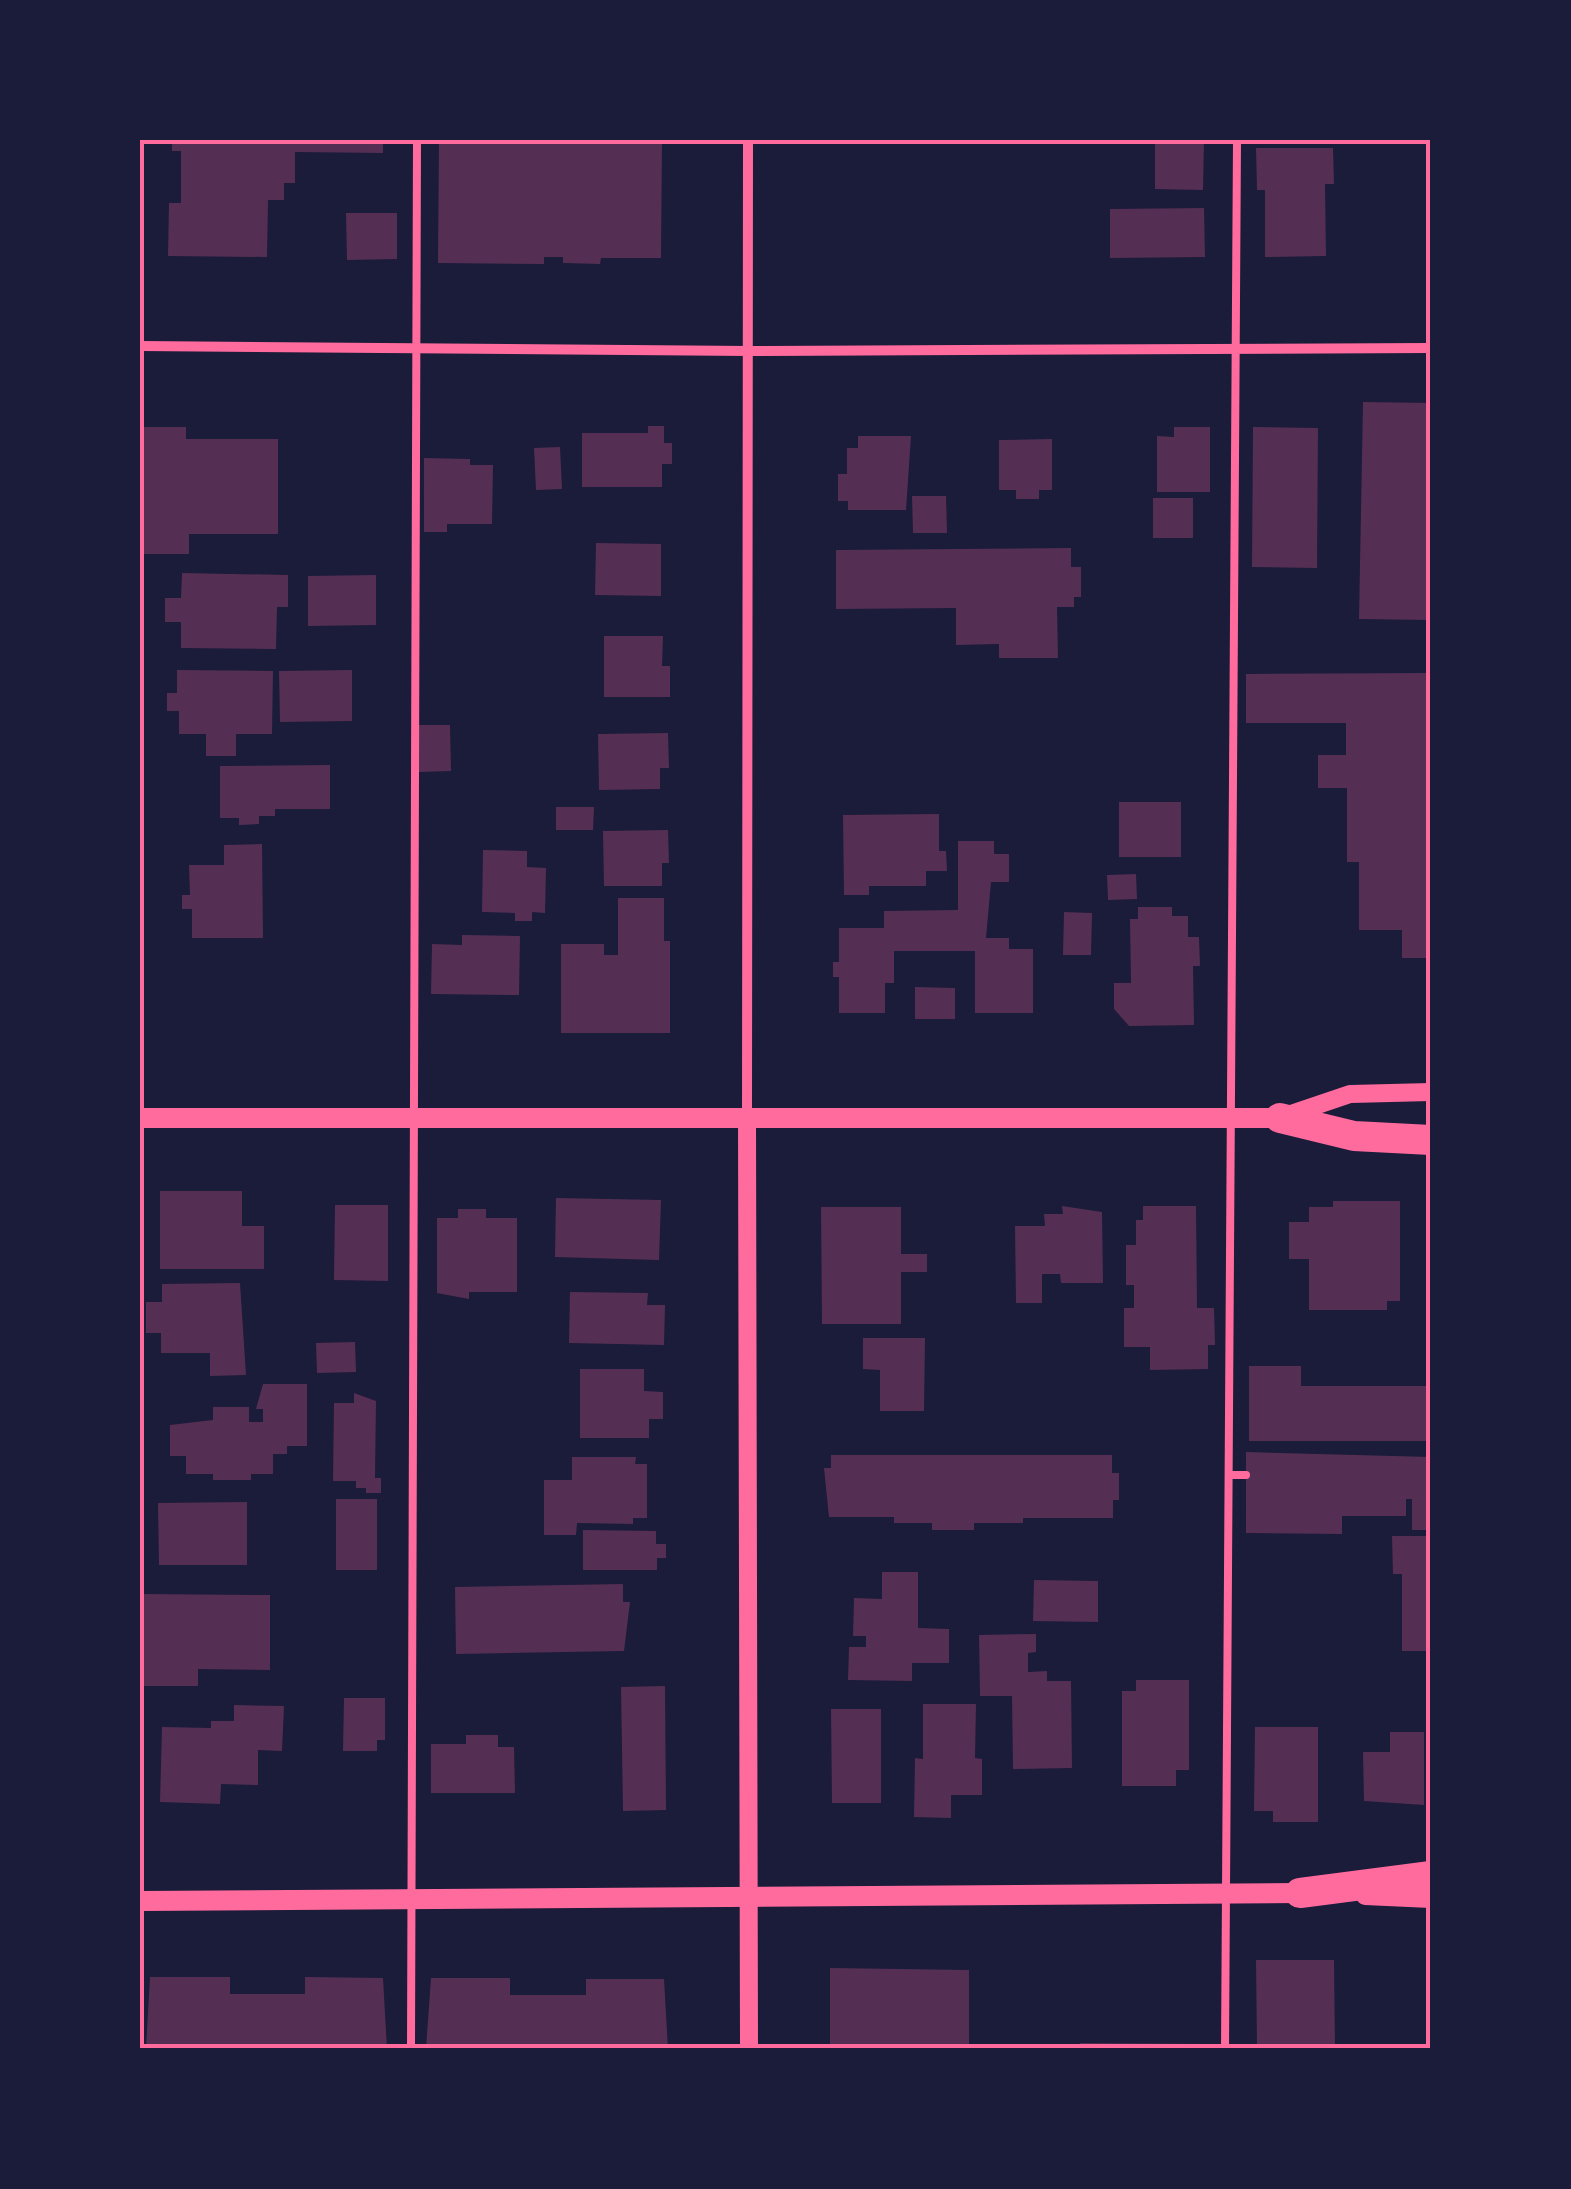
<svg xmlns="http://www.w3.org/2000/svg" width="1571" height="2189" viewBox="0 0 1571 2189" font-family="Jost,sans-serif">
  <rect width="100%" height="100%" fill="#1b1b3a"/>
  <!-- building -->
  <path fill="#542f53" d="M172,140H383V153L295,152V183H284V200H268L267,257L168,256L169,203H181V151H172Z
    M439,140H662L661,258H601L600,264L563,263V257H544V264L438,263Z
    M1155,140H1204L1203,190L1155,189Z
    M1256,148H1333L1334,184H1325L1326,256L1265,257V190H1257Z
    M1204,208L1205,257L1110,258V209Z
    M346,213H397V259L347,260Z
    M1363,402L1431,403V620L1359,619Z
    M648,426H664V443H672V464H662V487H582V433H648Z
    M141,427H186V439H278V534H189V554H141Z
    M1174,427H1210V492H1157V436L1174,437Z
    M1253,427L1318,428L1317,568L1252,567Z
    M858,436H911L906,510H848V501H838V474H847V448H858Z
    M1052,439V490H1039V499H1016V490H999V440Z
    M560,447L562,489L536,490L534,448Z
    M424,458L470,459V465H493L492,524H447V532H424Z
    M912,496H946L947,533H913Z
    M1153,498H1193V538H1153Z
    M596,543L661,544V596L595,595Z
    M1071,548V567H1081V597H1074V607H1057L1058,658H999V644L956,645V608L836,609V550Z
    M182,573L288,575V607H277L276,649L181,648V622H165V598H181Z
    M376,575V625L308,626V576Z
    M604,636H663L662,666H670V697H604Z
    M177,670L273,671L272,734H236V756H206V734H179V711H167V693H177Z
    M352,670V721L280,722L279,671Z
    M1431,673V958H1402V930H1359V862H1347V788H1318V755H1346V723H1246V674Z
    M419,725H450L451,771L419,772Z
    M668,733L669,768H660V789L599,790L598,734Z
    M330,765V809H275V816H259V824L239,825V818H220V766Z
    M1119,802H1181V857H1119Z
    M556,807H594L593,830H556Z
    M939,814V851H946L947,871H926V886H869V895H844L843,815Z
    M668,830L669,863H662V886H604L603,831Z
    M958,841H994V854H1009V882H991L986,938H1009V949H1033V1013H975V951H894V983H885V1013H839V977H833V962H839V928H884V911L958,910Z
    M262,844L263,938H192V909H182V895H190L189,865H224V845Z
    M483,850L527,851V867L546,868L545,913L532,912V921H515V913L482,912Z
    M1136,874L1137,899L1108,900L1107,875Z
    M618,898H664V941H670V1033H561V944H604V955H618Z
    M1138,907H1172V916H1188V937H1199L1200,966H1193L1194,1025L1129,1026L1114,1009V983H1131L1130,919H1138Z
    M1064,912L1092,913L1091,955H1063Z
    M462,935L520,936L519,995L431,994L432,944L462,945Z
    M915,987L955,988V1019H915Z
    M160,1191H242V1226H264V1269H160Z
    M556,1198L661,1200L659,1260L555,1257Z
    M1333,1201H1400V1301H1387V1310H1309V1259H1289V1222H1309V1207H1333Z
    M335,1205H388V1281L334,1280Z
    M1062,1206L1102,1212L1103,1283H1061L1060,1274H1042V1303H1016L1015,1226H1045L1044,1214H1063Z
    M1143,1206H1196L1197,1308H1214L1215,1345H1208V1369L1150,1370V1347H1124V1308H1134V1285H1126V1245H1136V1220H1143Z
    M821,1207H901V1254H927V1272H901V1324H822Z
    M458,1209H486V1218H517V1292H469V1299L437,1293V1218H458Z
    M240,1283L246,1375L210,1376V1353H161V1333H146V1302H162V1284Z
    M570,1292L648,1293L647,1305H665L664,1345L569,1343Z
    M863,1338H925L924,1411H880V1370L863,1369Z
    M355,1342L356,1372L317,1373L316,1343Z
    M1249,1366H1301V1386H1431V1441H1249Z
    M580,1369H644V1391L663,1392V1419H649V1438H580Z
    M263,1384H307V1446H287V1454H273V1474H251V1480H213V1474H186V1456H170V1425L213,1420V1407H249V1422H263V1409H256Z
    M354,1393L376,1401L375,1478H381V1493H366V1488H356V1481H333L334,1403H354Z
    M1246,1452L1431,1457V1530H1412V1499H1406V1516H1342V1534L1246,1533Z
    M831,1455H1112V1473H1119V1500H1113V1518H1023V1523H974V1530H932V1523H894V1517H829L824,1468H831Z
    M572,1457H636L635,1464H647V1518H633V1524L577,1523L576,1535H544V1480H572Z
    M336,1499H377V1570H336Z
    M247,1502V1565H159L158,1503Z
    M583,1530L656,1531V1544H666V1558H657V1570H583Z
    M1392,1536H1431V1651H1402V1574H1393Z
    M882,1572H918V1628L949,1629V1663H912V1681L848,1680L849,1647H866V1636H853L854,1598L882,1599Z
    M1034,1580L1098,1581V1622L1033,1621Z
    M623,1584V1602H630L624,1651L456,1654L455,1587Z
    M140,1594L270,1595V1670L198,1669V1686H140Z
    M1036,1634V1652L1028,1653V1672L1047,1671V1681H1071L1072,1768L1013,1769L1012,1696H980L979,1635Z
    M1136,1680H1189V1770H1176V1786H1122V1691H1136Z
    M665,1686L666,1810L623,1811L621,1687Z
    M344,1698H385V1740H377V1751H343Z
    M923,1704H976L975,1758L982,1759V1795H951V1818L914,1817L915,1758L923,1759Z
    M234,1705L284,1706L282,1751L258,1750V1785L221,1784L220,1804L160,1802L162,1727L211,1728V1721H234Z
    M831,1709H881V1803H832Z
    M1255,1727H1318V1822H1273V1811H1254Z
    M1390,1732H1424V1805L1364,1801L1363,1752H1390Z
    M466,1735H498V1747H514L515,1793H431V1744H466Z
    M1256,1960H1334L1335,2049H1257Z
    M830,1968L969,1970V2049H830Z
    M150,1977H230V1994H305V1977L383,1978L387,2049H146Z
    M431,1978H510V1995H586V1979H664L668,2049H426Z
    M1080,2043L1212,2044V2049H1080Z"/>
  <g fill="none" stroke-linecap="round" stroke-linejoin="round">
    <!-- service -->
    <path stroke="#ff6b9d" stroke-width="8" d="M1229,1475H1246
      M411,2049L417,140
      M1225,2049L1237,140"/>
    <!-- minor -->
    <path stroke="#ff6b9d" stroke-width="10" d="M140,346L749,351L1431,348
      M747,1117L748,140"/>
    <!-- tertiary -->
    <path stroke="#ff6b9d" stroke-width="18" d="M1285,1116L1350,1094L1431,1092
      M747,1117L749,2049
      M1365,1896L1431,1899"/>
    <!-- secondary -->
    <path stroke="#ff6b9d" stroke-width="20" d="M140,1118H1280
      M140,1901L1300,1893"/>
    <!-- motorway -->
    <path stroke="#ff6b9d" stroke-width="30" d="M1280,1118L1354,1136L1431,1140
      M1300,1893L1431,1876"/>
  </g>
  <!-- border -->
  <rect width="1571" height="2189" fill="none" stroke="#1b1b3a" stroke-width="285"/>
  <rect x="142" y="142" width="1286" height="1904" fill="none" stroke="#ff6b9d" stroke-width="4"/>
</svg>
